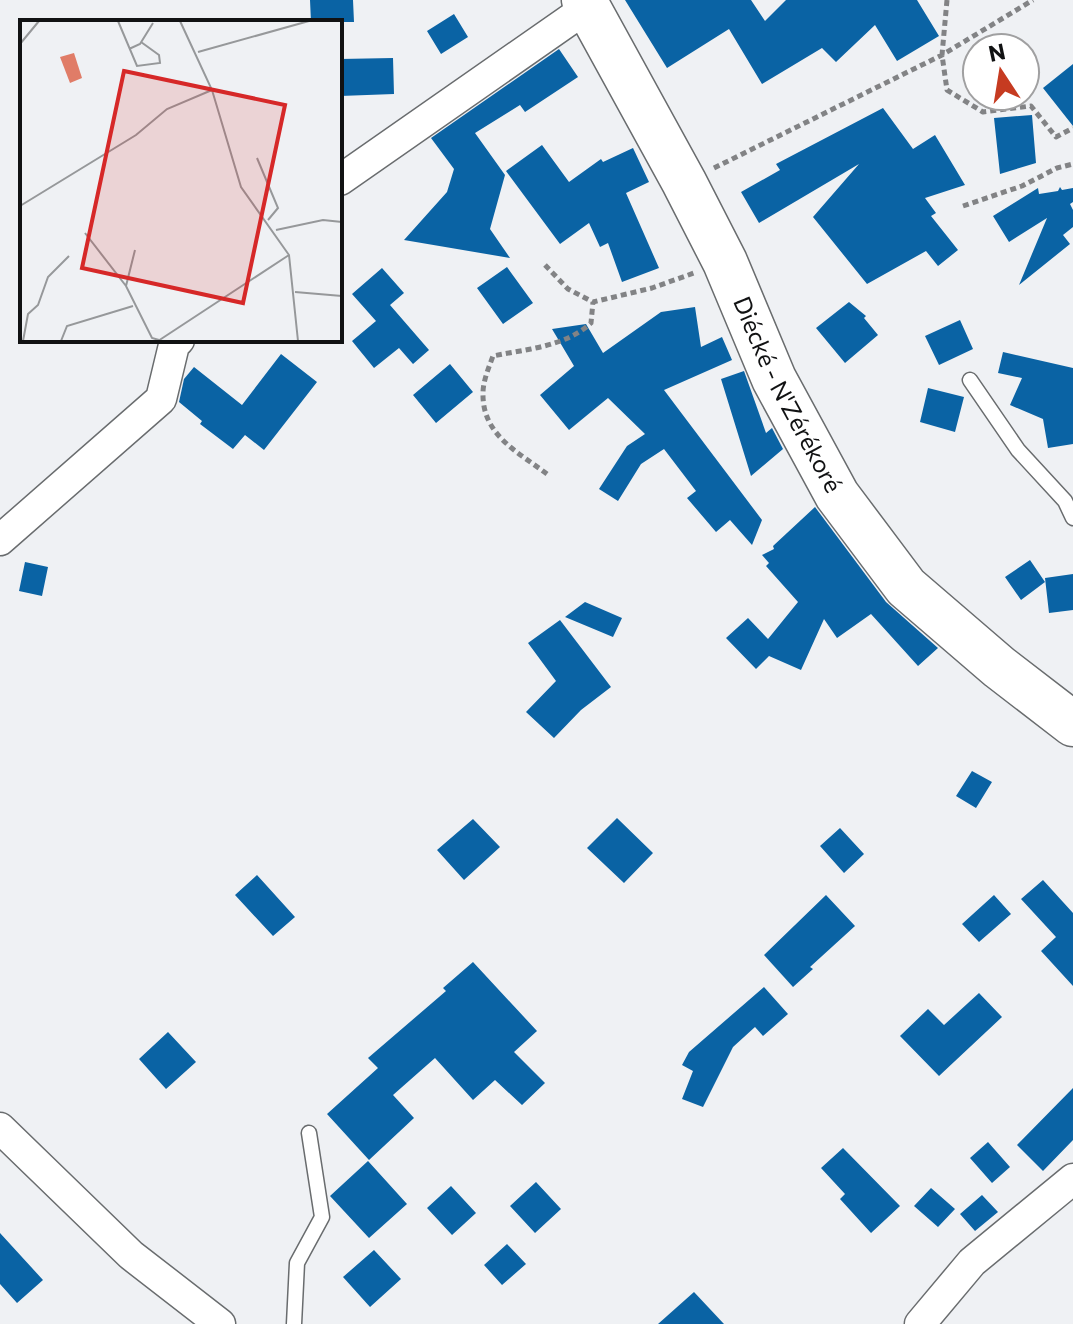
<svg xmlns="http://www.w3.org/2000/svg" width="1073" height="1324" viewBox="0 0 1073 1324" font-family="Commissioner,sans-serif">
  <rect width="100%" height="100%" fill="#eff1f4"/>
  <!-- building -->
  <path fill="#0a63a4" d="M310,0H353L354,22H311Z
    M625,0H751L765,21L786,0H917L939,36L897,61L875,25L836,62L822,48L762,84L729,29L667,68Z
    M454,14L468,37L441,54L427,31Z
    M559,49L578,77L525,112L520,105L475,133L505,175L490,229L510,258L404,240L447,192L454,169L431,138Z
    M393,58L394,94L340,96V59Z
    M1073,64V126L1043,88Z
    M883,108L913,149L935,135L965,185L925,198L936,213L931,216L958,250L938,266L926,251L867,284L813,217L859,164L759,223L741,192L780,170L776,164Z
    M1032,115L1036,163L1000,174L994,118Z
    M542,145L569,182L601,159L603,162L633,148L649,182L626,193L659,268L622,282L608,243L600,247L589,223L560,244L506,171Z
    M1060,187L1062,190L1073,188V202L1070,204L1073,210V227L1063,235L1070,244L1019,285L1047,218L1009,242L993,216L1038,188L1039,194L1058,191Z
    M507,267L533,303L503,324L477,288Z
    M382,268L404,293L390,305L429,350L413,364L399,348L374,368L352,341L376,321L352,294Z
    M849,302L866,316L864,318L878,335L845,363L816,328Z
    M695,307L701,347L722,337L732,360L664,390L762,520L752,545L730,520L716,532L687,498L696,491L664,449L641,464L618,501L599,489L627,446L645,434L608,398L569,430L540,395L574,366L552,329L586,324L603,353L661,312Z
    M960,320L973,349L939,365L925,336Z
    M1003,352L1073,368V444L1048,448L1043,419L1010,405L1022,378L998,373Z
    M281,354L317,382L264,450L245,435L233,449L200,424L202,421L179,402L184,379L194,367L242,405Z
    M450,364L473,392L436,423L413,395Z
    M744,371L766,433L772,428L783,449L751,476L721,379Z
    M928,388L964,397L955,432L920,422Z
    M815,507L886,602L938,648L918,666L871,614L837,638L824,619L801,670L769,656L756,669L726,638L748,618L768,639L798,602L766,566L769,563L762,555L774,549L773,546Z
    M1030,560L1045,582L1021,600L1005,577Z
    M25,562L48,567L42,596L19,591Z
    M1073,574V610L1049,613L1045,578Z
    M585,602L622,618L613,637L565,617Z
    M560,620L611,687L581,710L554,738L526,712L556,681L528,643Z
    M972,771L992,782L976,808L956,796Z
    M617,818L653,853L624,883L587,848Z
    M473,819L500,847L464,880L437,850Z
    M840,828L864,854L844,873L820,846Z
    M257,875L295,917L273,936L235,895Z
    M1043,880L1073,913V986L1041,951L1056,937L1021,899Z
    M826,895L855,926L810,967L813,969L793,987L764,955Z
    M994,895L1011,914L979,942L962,924Z
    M473,962L537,1031L514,1052L545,1083L522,1105L495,1080L473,1100L435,1058L393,1095L414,1118L369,1160L327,1114L378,1068L368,1058L446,991L443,988Z
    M764,987L788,1014L763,1036L755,1027L733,1047L703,1107L682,1099L693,1071L682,1065L689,1052Z
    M979,993L1002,1017L939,1076L900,1036L928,1009L944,1025Z
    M168,1032L196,1062L166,1089L139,1059Z
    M1073,1088V1140L1043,1171L1017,1145Z
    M988,1142L1010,1167L992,1183L970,1158Z
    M843,1148L900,1206L871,1233L840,1199L845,1194L821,1168Z
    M368,1161L407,1204L369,1238L330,1196Z
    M536,1182L561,1209L535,1233L510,1206Z
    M451,1186L476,1213L452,1235L427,1208Z
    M931,1188L955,1209L938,1227L914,1206Z
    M982,1195L998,1212L975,1231L960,1214Z
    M0,1233L43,1280L17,1303L0,1284Z
    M507,1244L526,1264L502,1285L484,1265Z
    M374,1250L401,1279L370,1307L343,1277Z
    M694,1292L724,1324H658Z"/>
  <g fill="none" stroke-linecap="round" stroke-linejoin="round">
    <defs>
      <path id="lane" d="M970,380L1018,450L1065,501L1073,518
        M294,1324L297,1263L322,1217L309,1133"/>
      <path id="street" d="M340,180L588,7
        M0,540L161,399L174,345L179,340
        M0,1128L131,1255L220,1324
        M920,1324L972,1262L1073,1179"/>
      <g id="highway">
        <path id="s1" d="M584,0L684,182L725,262L774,379L837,495L906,587L999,667L1073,724"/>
      </g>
    </defs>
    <!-- lane casing -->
    <use href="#lane" stroke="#696c6e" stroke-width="17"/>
    <!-- street casing -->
    <use href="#street" stroke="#696c6e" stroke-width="33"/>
    <!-- highway casing -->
    <use href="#highway" stroke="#696c6e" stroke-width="47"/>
    <!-- path -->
    <path stroke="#828385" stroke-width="5" stroke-dasharray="6 4" stroke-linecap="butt" d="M947,0L942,55L947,90L983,112L1031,106L1056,137L1073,128
      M714,168L942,55L1033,0
      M963,206L1022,186L1057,168L1073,164
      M545,265L568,289L593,302L652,288L694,273
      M547,474C518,452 482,435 483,393C483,381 489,367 493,356C526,349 565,347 591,323L593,302"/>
    <!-- lane -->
    <use href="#lane" stroke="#fff" stroke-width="14"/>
    <!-- street -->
    <use href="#street" stroke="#fff" stroke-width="30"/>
    <!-- highway -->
    <use href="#highway" stroke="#fff" stroke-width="44"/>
  </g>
  <g text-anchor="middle" stroke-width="8" stroke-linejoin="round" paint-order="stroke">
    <!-- street labels -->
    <g font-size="24" fill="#111213" stroke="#fff">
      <text dy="8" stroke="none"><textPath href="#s1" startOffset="444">Diécké - N'Zérékoré</textPath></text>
    </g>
  </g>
  <!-- overview -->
  <g transform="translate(20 20)">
    <rect width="322" height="322" fill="#eff1f4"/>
    <path d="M54,33L62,58L50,63L40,37Z" fill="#e07c67"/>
    <path fill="none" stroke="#96989a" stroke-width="2" d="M98,1L117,46L140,43L139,35L121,22M160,1L192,70L221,167L269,235L278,321M0,24L19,1M109,29L120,24L133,3M178,32L289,1M237,138L258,188L248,200M0,186L116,115L147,89L192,70M256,210L303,200L322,202M65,213L106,266L132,318L139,320M106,266L115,230M275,272L322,276M3,321L8,294L18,285L28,257L49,236M41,321L47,306L113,286M138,321L269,235"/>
    <path fill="#d62828" fill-opacity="0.15" stroke="#d62828" stroke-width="4" d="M104,51L265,85L223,283L62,248Z"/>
    <rect width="322" height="322" fill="none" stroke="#111213" stroke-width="4"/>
  </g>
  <!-- north arrow -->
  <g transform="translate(1001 72) rotate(348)"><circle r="38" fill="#ffffff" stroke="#a0a0a1" stroke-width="2"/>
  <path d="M0-6L14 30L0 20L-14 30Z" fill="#c63b21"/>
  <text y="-12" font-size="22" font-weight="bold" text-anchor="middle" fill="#111213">N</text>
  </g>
</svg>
